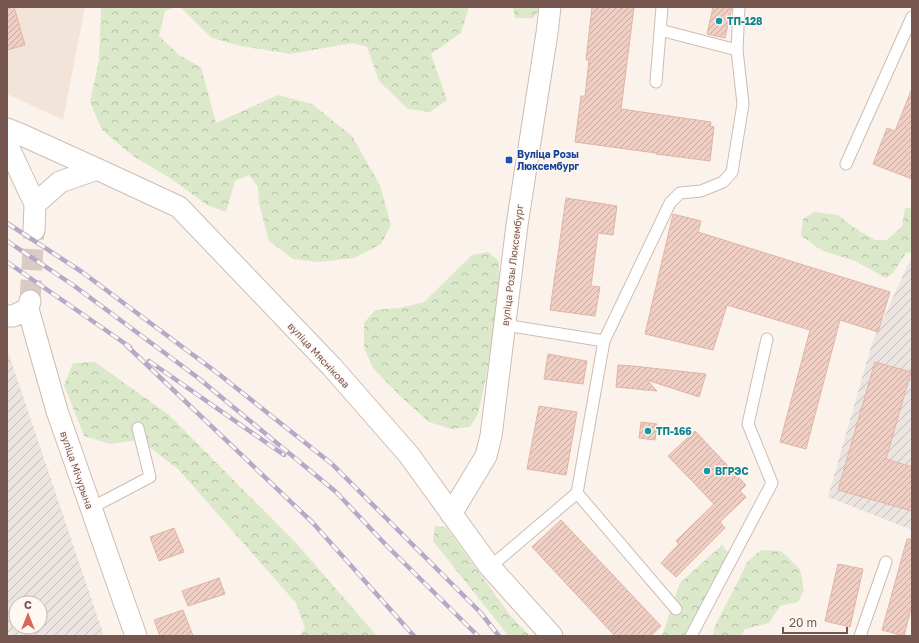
<svg xmlns="http://www.w3.org/2000/svg" width="919" height="643" viewBox="0 0 919 643" font-family="'Golos Text',sans-serif">
  <defs>
    <pattern id="industrial-furrows" width="10" height="10" patternUnits="userSpaceOnUse"><rect width="10" height="10" fill="#ebe4e0"/><path d="M-1 1l2-2M0 10L10 0M9 11l2-2" fill="none" stroke="#c3bcb8"/></pattern>
    <pattern id="forest-crowns" width="20" height="18" patternUnits="userSpaceOnUse"><rect width="20" height="18" fill="#dbe9ca"/><path d="M2 6a3 3 0 1 1 6 0M12 15a3 3 0 1 1 6 0" fill="none" stroke="#b6c0a6"/></pattern>
    <pattern id="building-hatch" width="6" height="6" patternUnits="userSpaceOnUse"><rect width="6" height="6" fill="#efcfc4"/><path d="M-1 1l2-2M0 6l6-6M5 7l2-2" fill="none" stroke="#c6aba2"/></pattern>
  </defs>
  <rect width="100%" height="100%" fill="#fbf3eb"/>
  <!-- residential -->
  <path fill="#f3e4da" d="M7,7H85L63,120L7,94Z"/>
  <!-- industrial -->
  <path fill="url(#industrial-furrows)" fill-rule="evenodd" d="M910,260H912V530L828,497L872,343Z
    M7,349L104,636H7ZM16,603H40V627H16Z"/>
  <!-- forest -->
  <path fill="url(#forest-crowns)" d="M101,7H176L165,11L159,36L179,55L201,67L216,123L278,95L312,104L352,136L380,185L391,225L381,244L354,258L319,262L293,259L269,241L259,204L258,187L249,175L235,181L226,212L207,205L170,178L133,156L102,130L90,102L99,60Z
    M180,7H469L461,33L431,54L447,100L430,112L408,109L379,81L367,47L353,43L290,54L241,46L212,38Z
    M513,7H542L533,18H515Z
    M905,208H912V252L906,253L893,273L886,278L855,261L823,251L801,236L803,219L814,212L838,215L856,229L875,240H887L902,226Z
    M488,252L499,261V296L486,378L478,414L470,427L451,429L429,422L401,397L373,368L364,348V323L375,310L400,308L424,302L472,255Z
    M95,362L169,415L296,543L377,636H300L305,628L296,603L178,469L140,440L110,444L84,436L64,385L73,363Z
    M435,526L446,527L510,615L530,636H509L503,629L433,541Z
    M722,545L731,556L683,636H662L680,583Z
    M761,550L781,551L800,569L804,591L798,602L780,606L769,623L745,629L741,636H713L714,628L748,561Z"/>
  <!-- building -->
  <path fill="url(#building-hatch)" stroke="#e1b4a6" d="M7,7H14L25,45L7,50Z
    M592,7H634L621,109L711,122L710,126L714,127L710,161L656,154V153L575,142L581,96H585L589,60H586Z
    M713,7H732L725,38L707,34Z
    M911,91H912V179L873,164L887,128L895,131Z
    M566,198L617,206L613,235L598,233L591,286L600,287L595,316L550,310Z
    M673,214L701,221L698,232L890,292L878,332L840,320L806,449L780,442L810,330L727,305L713,350L645,334Z
    M548,354L587,361L583,384L544,379Z
    M875,362L911,372L886,459L912,467V511L838,490Z
    M618,365L633,366L706,374L699,397L647,380L657,391L616,387Z
    M539,406L577,412L566,475L527,469Z
    M641,422L657,424L655,440L639,438Z
    M695,431L746,485L740,491L746,497L720,522L725,528L676,577L661,563L679,544L676,541L714,504L668,456Z
    M561,520L661,626L651,636H615L532,547Z
    M174,528L184,552L159,561L150,537Z
    M907,539H912V605L904,636L882,630Z
    M838,564L863,569L850,627L825,621Z
    M219,578L225,594L188,606L182,591Z
    M183,610L193,636H160L154,620Z"/>
  <g fill="none" stroke-linecap="round" stroke-linejoin="round">
    <!-- minor-tunnel -->
    <path stroke="#daccc4" stroke-width="21" stroke-dasharray="21 10" stroke-linecap="butt" d="M30,301L34,230"/>
    <defs>
      <path id="service" d="M737,50L739,7
        M656,82L662,7
        M846,164L912,17
        M505,325L604,341
        M577,493L676,609
        M91,508L150,477L138,428
        M490,567L577,493L604,341L670,203L680,193L701,191L723,182L732,172L743,104L737,50L660,30
        M691,636L772,483L748,424L767,339
        M860,636L886,562"/>
      <path id="minor" d="M7,129L22,135L97,169
        M7,144L35,204L34,230
        M35,204L60,182L97,169L179,207L332,367L409,455L490,567L552,636
        M30,301L28,309L57,411L136,636
        M7,316H13L28,309
        M451,514L486,456L491,436L517,225L547,33L550,7"/>
    </defs>
    <!-- service casing -->
    <use href="#service" stroke="#cfbcb3" stroke-width="13"/>
    <!-- minor casing -->
    <use href="#minor" stroke="#cfbcb3" stroke-width="23"/>
    <!-- service -->
    <use href="#service" stroke="#fff" stroke-width="11"/>
    <!-- minor -->
    <use href="#minor" stroke="#fff" stroke-width="21"/>
    <defs>
      <path id="rail" d="M7,223L82,272L220,375L332,464L480,612L499,636
        M7,241L73,285L197,377L336,492L387,546L478,636
        M7,262L130,347
        M125,344L312,522L414,636
        M149,361L284,455"/>
    </defs>
    <!-- rail casing -->
    <use href="#rail" stroke="#b4a9c6" stroke-width="4.5"/>
    <!-- rail -->
    <use href="#rail" stroke="#fef7f2" stroke-width="3" stroke-dasharray="9" stroke-linecap="butt"/>
  </g>
  <!-- markers -->
  <g fill="#0f9aa8" stroke="#fef7f2" stroke-width="1.5">
    <circle cx="719" cy="21" r="4"/>
    <circle cx="648" cy="431" r="4"/>
    <circle cx="707" cy="471" r="4"/>
  </g>
  <rect fill="#1a4fb4" stroke="#fef7f2" stroke-width="1.5" x="505" y="156" width="8" height="8" rx="2"/>
  <g text-anchor="middle" stroke-width="3" stroke-linejoin="round" paint-order="stroke">
    <!-- culture labels -->
    <g font-size="10" font-weight="bold" fill="#0d838f" stroke="#fef7f2" text-anchor="start">
      <text x="727" y="25">ТП-128</text>
      <text x="656" y="435">ТП-166</text>
      <text x="715" y="475">ВГРЭС</text>
    </g>
    <!-- transit labels -->
    <g font-size="10" font-weight="bold" fill="#164399" stroke="#fef7f2" text-anchor="start">
      <text x="517" y="158">Вуліца Розы<tspan x="517" dy="12">Люксембург</tspan></text>
    </g>
    <!-- street labels -->
    <g font-size="10" fill="#75574f" stroke="#fef7f2">
      <text transform="translate(512 265) rotate(-83)" y="4">вуліца Розы Люксембург</text>
      <text transform="translate(319 355) rotate(47)" y="4">вуліца Мяснікова</text>
      <text transform="translate(77 470) rotate(71)" y="4">вуліца Мічурына</text>
    </g>
  </g>
  <!-- border -->
  <rect width="919" height="643" fill="none" stroke="#75574f" stroke-width="16"/>
  <!-- north arrow -->
  <g transform="translate(28 615)"><circle r="19" fill="#fef7f2" stroke="#c7b7b1"/>
  <path d="M0-3L7 15L0 10L-7 15Z" fill="#dc6459"/>
  <text y="-6" font-size="11" font-weight="bold" text-anchor="middle" fill="#75574f">С</text>
  </g>
  <!-- scale -->
  <path d="M783 627v6h64v-6" fill="none" stroke="#75574f" stroke-width="2"/>
  <text x="789" y="627" font-size="12" fill="#75574f" stroke="#fef7f2" stroke-width="3" paint-order="stroke">20 m</text>
</svg>
